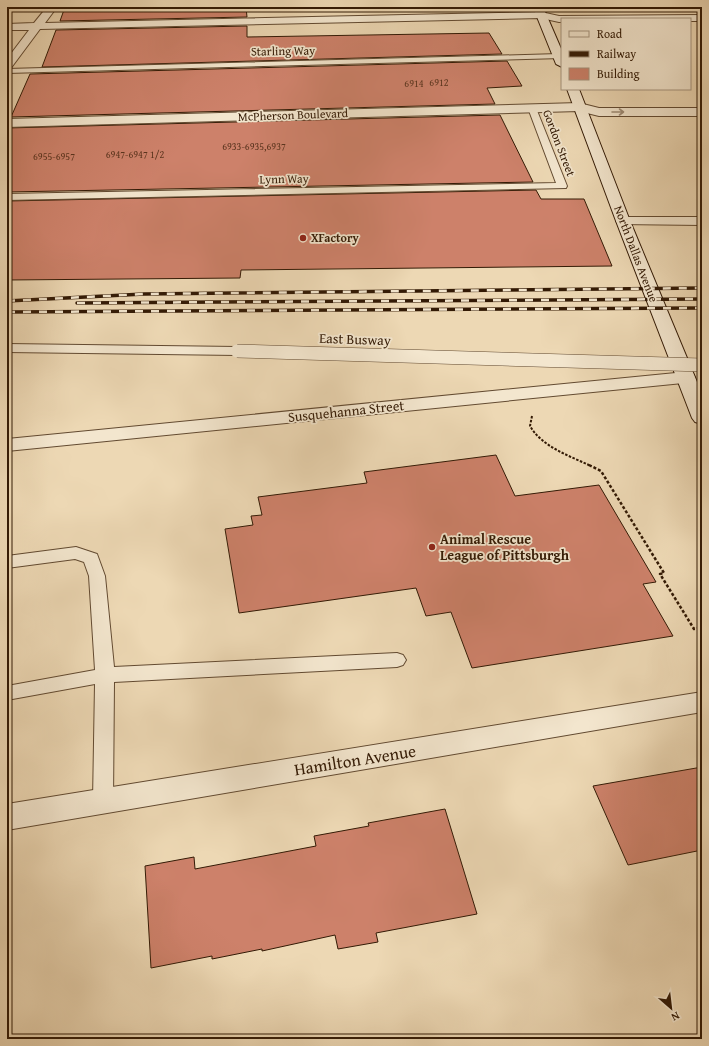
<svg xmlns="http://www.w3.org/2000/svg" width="709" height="1046" viewBox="0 0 709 1046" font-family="'Gentium Book Plus',serif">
  <rect width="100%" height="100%" fill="#edd8b4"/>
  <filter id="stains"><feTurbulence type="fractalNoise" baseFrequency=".005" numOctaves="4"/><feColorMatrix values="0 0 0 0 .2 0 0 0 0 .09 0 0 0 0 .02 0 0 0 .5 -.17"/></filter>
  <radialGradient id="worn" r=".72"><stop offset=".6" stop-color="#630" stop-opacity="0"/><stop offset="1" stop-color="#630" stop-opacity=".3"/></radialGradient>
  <!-- building -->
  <path fill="#cd816a" stroke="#331a05" d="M65,7H246L247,17L60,21Z
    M247,26V37L489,33L502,54L42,67L56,30Z
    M507,61L522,86L487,88L495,104L11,117L30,74Z
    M500,115L533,182L7,192V128Z
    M536,190L541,199H584L612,266L241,270L240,278L7,280V201Z
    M496,455L515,496L599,485L656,582L643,584L673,636L472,668L451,612L426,616L416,588L239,613L225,529L253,525L251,516L262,515L258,497L367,483L364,472Z
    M702,767V850L628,865L593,786Z
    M445,809L477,914L376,933L378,942L338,949L335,935L262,951V949L212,959V956L151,968L145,866L194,857L195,869L316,846L314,836L369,826L368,823Z"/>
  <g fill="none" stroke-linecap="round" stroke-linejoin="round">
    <defs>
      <path id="lane" d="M559,54L562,55V58L7,73V69Z
        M532,105L536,108L567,186L566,188L7,200V194L556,183L528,108Z
        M7,344L237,347L244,351L237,355L7,352Z
        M76,547L97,554L105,576L114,667L397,653L403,655L406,660L403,665L397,667L114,682L113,801L110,807L103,810L96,807L93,801L95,684L7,700V686L95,670L89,576L84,562L75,559L7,568V556Z"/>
      <path id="street" d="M47,7H57L45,23L541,12L559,16L702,15V21H690V19H562V22H559L541,18L40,29L11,68L7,69V59L29,30H7V24L34,23Z
        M579,103L599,108H702V116H599L579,111L7,127V119Z
        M623,217H702V225L618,224L616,221L618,218Z
        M686,372L693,374L695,378L693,382L7,451V439Z
        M702,692V712L7,830V804Z"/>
      <path id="secondary" d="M533,7H543L562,51V67L556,64Z
        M567,89H579L630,221L702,394V424L695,422L692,418L616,221Z"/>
    </defs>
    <!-- lane casing -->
    <use href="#lane" stroke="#624a31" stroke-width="2"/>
    <!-- street casing -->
    <use href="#street" stroke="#624a31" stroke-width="2"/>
    <!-- secondary casing -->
    <use href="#secondary" stroke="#331a05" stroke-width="2"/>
    <!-- path-far1 -->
    <path stroke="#331a05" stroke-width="2" stroke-dasharray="2.5 1.5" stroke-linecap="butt" d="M532,416L530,426C542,447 570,456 591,466"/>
    <!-- path -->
    <path stroke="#331a05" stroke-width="2.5" stroke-dasharray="3 2" stroke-linecap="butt" d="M589,465L601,471L664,573L660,574L694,629L700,628L702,617"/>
    <!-- lane -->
    <use href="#lane" fill="#f3e6ce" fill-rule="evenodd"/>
    <!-- street -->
    <use href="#street" fill="#f3e6ce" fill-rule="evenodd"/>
    <!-- secondary -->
    <use href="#secondary" fill="#f3e6ce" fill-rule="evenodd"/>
    <defs>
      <path id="rail" d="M7,301L144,294L702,288
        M77,303L702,299
        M7,312L702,308"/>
    </defs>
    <!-- rail casing -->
    <use href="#rail" stroke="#331a05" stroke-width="3.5"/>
    <!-- rail -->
    <use href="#rail" stroke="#f3e6ce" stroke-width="2.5" stroke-dasharray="8" stroke-linecap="butt"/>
    <defs>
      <path id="lane-bridge" d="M237,351L702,365"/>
    </defs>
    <!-- lane-bridge casing -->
    <use href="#lane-bridge" stroke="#624a31" stroke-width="14" stroke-linecap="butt"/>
    <!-- lane-bridge -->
    <use href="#lane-bridge" stroke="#f3e6ce" stroke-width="13"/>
  </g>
  <!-- one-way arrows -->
  <defs><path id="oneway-shaft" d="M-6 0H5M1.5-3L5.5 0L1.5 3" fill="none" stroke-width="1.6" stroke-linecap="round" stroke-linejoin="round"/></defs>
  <use stroke="#9d8a74" href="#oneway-shaft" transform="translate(618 112)"/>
  <!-- markers -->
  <g fill="#8f2418" stroke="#f3e6ce" stroke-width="1.5">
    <circle cx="303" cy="238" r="4"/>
    <circle cx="432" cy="547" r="4"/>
  </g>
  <g text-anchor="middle" stroke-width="3.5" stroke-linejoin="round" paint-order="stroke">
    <!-- far-number labels -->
    <g font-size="10" fill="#5a341e">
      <text x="439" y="86">6912</text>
      <text x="414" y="87">6914</text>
      <text x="254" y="150">6933-6935,6937</text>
      <text x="135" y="158">6947-6947 1/2</text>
      <text x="54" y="160">6955-6957</text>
    </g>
    <!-- far-street labels -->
    <g font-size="12" fill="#331a05" stroke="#f3e6ce">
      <text transform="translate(283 51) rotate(-1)" y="4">Starling Way</text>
      <text transform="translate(293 115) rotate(-2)" y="4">McPherson Boulevard</text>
      <text transform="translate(559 143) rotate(69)" y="4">Gordon Street</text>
      <text transform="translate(284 179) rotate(-1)" y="4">Lynn Way</text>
      <text transform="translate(636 254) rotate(69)" y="4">North Dallas Avenue</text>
    </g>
    <!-- far-poi labels -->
    <g font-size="12" font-weight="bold" fill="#331a05" stroke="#f3e6ce" text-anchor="start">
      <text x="311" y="242">XFactory</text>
    </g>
    <!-- street labels -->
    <g font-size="14" fill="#331a05" stroke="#f3e6ce">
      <text transform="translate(355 339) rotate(2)" y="5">East Busway</text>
      <text transform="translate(346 411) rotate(-6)" y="5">Susquehanna Street</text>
    </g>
    <!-- poi labels -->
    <g font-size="14" font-weight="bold" fill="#331a05" stroke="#f3e6ce" text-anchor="start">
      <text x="440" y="544">Animal Rescue<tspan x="440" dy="16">League of Pittsburgh</tspan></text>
    </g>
    <!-- near-street labels -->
    <g font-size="17" fill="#331a05" stroke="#f3e6ce">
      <text transform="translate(355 760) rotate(-9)" y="6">Hamilton Avenue</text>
    </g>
  </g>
  <!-- margin -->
  <rect width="709" height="1046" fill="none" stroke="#edd8b4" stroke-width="24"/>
  <rect x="8" y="8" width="693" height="1030" fill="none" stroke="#331a05" stroke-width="2"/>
  <rect x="12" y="12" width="685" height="1022" fill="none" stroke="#331a05"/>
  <!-- legend -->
  <rect x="561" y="18" width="130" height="72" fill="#f3e6ce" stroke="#a6947e"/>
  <rect x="569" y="31" width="20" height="6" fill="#f3e6ce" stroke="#a6947e"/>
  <text x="597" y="38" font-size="12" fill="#331a05">Road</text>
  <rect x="569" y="51" width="20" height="6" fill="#331a05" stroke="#a6947e"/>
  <text x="597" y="58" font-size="12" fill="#331a05">Railway</text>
  <rect x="569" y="68" width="20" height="12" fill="#cd816a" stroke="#a6947e"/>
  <text x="597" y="78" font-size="12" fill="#331a05">Building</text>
  <!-- north arrow -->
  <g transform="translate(671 1008) rotate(152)" stroke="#f3e6ce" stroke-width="3" paint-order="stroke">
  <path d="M0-3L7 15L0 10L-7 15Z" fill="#331a05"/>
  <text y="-6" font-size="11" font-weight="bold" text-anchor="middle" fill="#331a05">N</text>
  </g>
  <rect width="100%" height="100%" filter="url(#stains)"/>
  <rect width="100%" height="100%" fill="url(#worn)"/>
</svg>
